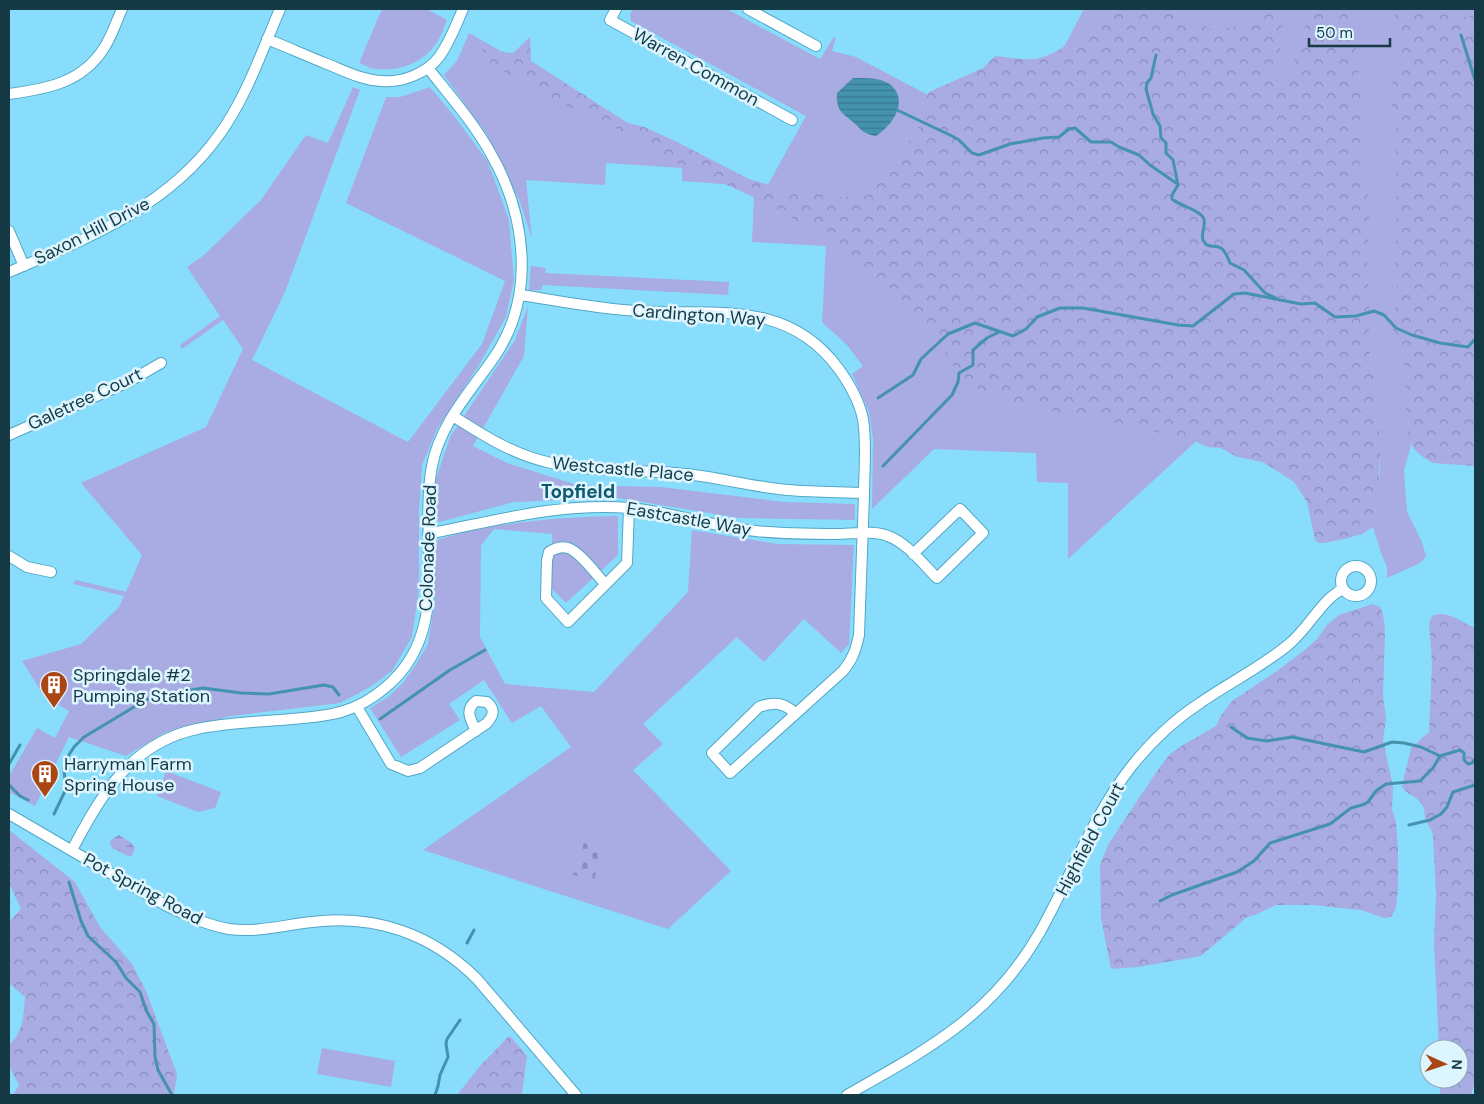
<svg xmlns="http://www.w3.org/2000/svg" width="1484" height="1104" viewBox="0 0 1484 1104" font-family="'DM Sans',sans-serif">
  <defs>
    <pattern id="forest-crowns" width="20" height="18" patternUnits="userSpaceOnUse" patternTransform="scale(1.25)"><rect width="20" height="18" fill="#a9abe3"/><path d="M2 6a3 3 0 1 1 6 0M12 15a3 3 0 1 1 6 0" fill="none" stroke="#888cba"/></pattern>
    <pattern id="wetland-marsh" width="20" height="14" patternUnits="userSpaceOnUse" patternTransform="scale(1.25)"><rect width="20" height="14" fill="#a9abe3"/><path d="M1 5h8M5 5V1M11 12h8M15 12V8" fill="none" stroke="#888cba"/></pattern>
    <pattern id="cemetery-stones" width="16" height="16" patternUnits="userSpaceOnUse" patternTransform="scale(1.25)"><rect width="16" height="16" fill="#a9abe3"/><path d="M2 7V4a2 2 0 0 1 4 0v3zM10 15v-3a2 2 0 0 1 4 0v3z" fill="#888cba"/></pattern>
    <pattern id="water-rules" width="6" height="5" patternUnits="userSpaceOnUse" patternTransform="scale(1.25)"><rect width="6" height="5" fill="#4492ad"/><path d="M0 2.5h6" fill="none" stroke="#38788f"/></pattern>
  </defs>
  <rect width="100%" height="100%" fill="#88ddfc"/>
  <!-- green -->
  <path fill="#a9abe3" d="M382,9H427L447,20C444,27 442,35 437,42C423,65 395,73 369,68V67L359,63Z
    M633,9H727L820,59L834,37L836,38L832,51L856,57L964,114L1045,83L1084,9H1475V236L1393,330L1403,361L1405,377L1406,414L1411,445L1404,471L1407,512L1422,542L1426,556L1420,563L1387,578V567L1381,553L1373,527L1379,488L1381,434L1374,418V386L1369,343V321L1255,387L1068,559V483L1037,482L1036,453L934,449L872,509L873,439L869,412L852,374L863,366L847,345L822,322L826,246L752,242L754,196L760,199L806,116L631,21L630,14Z
    M469,33L735,185L682,181V168L606,163L605,185L526,180L532,239L520,202L487,135L444,75L457,61Z
    M353,87L360,90L285,292L252,360L408,442L482,344L505,281L346,203L386,97H400L430,87L455,117L488,162L509,220L514,280L506,317L479,365L437,429L422,465L419,511V589L412,637L392,671L370,687L340,703L231,716L164,733L126,756L69,737L35,806L9,792V776L37,728L55,738L69,711L44,696L22,661L81,644L119,607L124,596L73,584L76,580L126,592L142,555L81,483L206,427L243,349L223,320L182,349L180,345L220,316L187,267L204,255L261,200L306,135L328,143Z
    M531,266L546,268L545,273L729,282L728,295L543,285L541,290H529Z
    M528,306L524,356L473,446L507,463L577,485L661,487L784,502L855,504V520L739,518L618,498L514,502L439,522L434,515L435,482L450,437L515,340Z
    M618,516V555L566,603L552,589V534L494,529L481,545L480,637L505,684L594,692L688,592L692,530L778,544L854,545L849,644L841,653L804,619L764,662L737,637L643,724L663,744L633,770L731,871L668,929L423,850L571,747L541,706L512,723L484,680L449,704L460,720L401,757L370,708L388,697L403,683L417,663L428,644L435,601L434,555L437,540C495,522 558,517 618,516Z
    M166,771L221,792L215,808L198,812L157,796Z
    M322,1048L395,1061L391,1087L317,1074Z"/>
  <!-- forest -->
  <path fill="url(#forest-crowns)" d="M1108,9H1168L1180,18L1196,24L1203,25L1212,30L1247,25L1270,9H1281C1286,35 1278,59 1274,85L1278,87L1282,84L1296,58L1302,41L1308,9H1347L1357,53L1360,85V110L1362,133L1361,156L1370,208L1367,265L1369,302V343L1374,386V418L1381,434L1382,443L1379,466V488L1373,527L1362,534L1344,539L1324,543H1319L1315,540L1307,502L1294,482L1263,462L1237,457L1221,448L1208,447L1189,439L1067,413L1027,408L1003,400L979,389L959,374L942,347L926,328L877,289L837,245L769,204L658,154L610,125L548,99L484,59L481,49L513,53L530,37L531,61L628,123L644,127L673,140L749,179L788,190L841,197L869,195L892,167L920,125L926,115L924,101L929,92L983,68L995,56C1007,57 1022,60 1034,59C1057,57 1094,26 1108,9Z
    M1398,9H1455L1466,17L1475,15V466L1433,463L1423,457L1413,448L1409,438L1406,414L1405,377L1403,361L1393,330L1397,287L1395,260L1397,230L1396,152L1400,139L1398,137C1396,121 1390,107 1392,91C1392,85 1393,78 1394,72C1396,66 1400,60 1400,54C1400,38 1387,24 1398,9Z
    M1373,604L1380,607L1383,614L1385,629L1383,696L1386,718L1383,741L1393,786L1392,809L1396,822L1398,848V889L1396,908L1391,917L1384,918L1361,910L1341,908L1313,905H1276L1255,915L1247,917L1201,956L1138,967L1111,969L1101,918L1100,865L1109,843L1157,771L1170,754L1183,745L1216,726L1220,717L1232,701L1277,671L1306,649L1317,639L1327,625L1339,615Z
    M1438,614C1452,613 1463,623 1475,628V1081L1471,1095H1440V1079H1459V1049H1439L1434,942L1436,894L1433,836C1432,829 1427,824 1425,817C1424,811 1425,807 1420,802C1415,795 1405,794 1402,786L1411,748L1429,732L1432,663L1429,623L1432,616Z
    M9,830L75,882L100,927L132,964L146,991L177,1074L174,1095H13L19,1085L9,1066V1045C24,1031 23,1017 25,997L11,985H9V921L21,909L9,883Z
    M508,1037H511L527,1056L522,1095H457L481,1065Z"/>
  <!-- wetland -->
  <path fill="url(#wetland-marsh)" d="M119,835L131,843L135,848L132,856H128L112,848L110,843L111,840Z"/>
  <!-- cemetery -->
  <path fill="url(#cemetery-stones)" d="M584,843L605,851L593,881L572,874Z"/>
  <!-- water -->
  <path fill="url(#water-rules)" d="M853,78C864,78 883,77 892,86C909,103 891,126 876,136C863,134 862,130 853,122C841,112 836,110 837,93Z"/>
  <g fill="none" stroke-linecap="round" stroke-linejoin="round">
    <!-- stream -->
    <path stroke="#4492ad" stroke-width="3" d="M1461,35L1475,80
      M1156,55L1151,78L1147,83L1146,89L1153,114L1160,126L1161,138L1166,143V153L1173,160L1178,185L1172,195V199C1180,206 1196,208 1203,217C1208,224 1198,236 1205,243C1212,252 1220,236 1230,263L1244,270L1265,293L1276,298
      M897,110L952,136L959,140L972,153L979,155L1010,144L1043,138L1059,137L1069,129L1075,128L1091,142H1111L1119,147L1139,155L1150,165L1176,183
      M878,398L913,375L921,359L948,334L975,323L1013,336L1026,329L1037,317L1060,308H1083L1178,325L1193,326L1234,294L1245,293L1301,304L1315,303L1335,317L1356,316L1374,311L1384,315L1396,328L1412,335L1440,343L1468,347L1475,339
      M883,466L952,395L958,382L959,373L973,365V350L987,338L999,332
      M380,719L450,670L485,650
      M1231,727L1247,738L1267,741L1292,737L1364,752L1392,742L1404,743L1421,747L1440,756L1460,750L1464,753V760L1468,764L1472,763L1475,759
      M9,764L20,745
      M9,785L20,796L28,800
      M54,814L66,789L64,770L65,761L74,747L84,737L144,701L155,696L203,688L241,693L269,694L324,685L333,687L339,695
      M1409,825L1430,820L1441,814L1447,807L1453,792L1475,785
      M69,882L81,921L88,936L116,962L126,978L140,992L146,1010L154,1024L155,1057L158,1070L172,1095
      M1160,901L1172,895L1237,872L1254,861L1270,843L1330,824L1351,808L1362,805L1368,802L1376,791L1386,784L1420,781L1433,768L1440,756
      M467,943L474,930
      M435,1095L438,1086L440,1075L448,1057L446,1044L447,1039L460,1020"/>
    <defs>
      <path id="street" d="M616,9L610,20L792,120
        M748,9L816,46
        M267,39C287,47 307,56 327,64C345,71 362,80 382,81C402,83 427,73 439,57C450,42 456,25 463,9
        M9,94C46,89 82,83 104,48C112,36 116,22 122,9
        M9,231L24,266
        M9,272C86,239 168,207 219,135C246,98 262,51 280,9
        M521,295C559,301 598,309 637,311C713,316 786,298 838,368C849,383 859,400 863,419C867,444 864,469 864,495C862,541 861,588 859,635C856,649 853,659 843,671L730,773L712,753L759,707C774,701 784,703 795,713
        M453,416C484,436 514,455 551,463C596,473 642,469 687,474C721,478 754,487 788,490C813,492 839,492 864,493
        M9,435L130,381L161,363
        M428,534C494,521 562,502 630,508C672,512 713,527 756,531C783,534 809,534 836,534C852,534 873,530 888,536C907,543 923,564 937,578L983,533L960,509L913,554
        M9,556L27,567L51,572
        M1341 581a15 15 0 1 1 30 0a15 15 0 1 1-30 0Z
        M605,584C597,575 579,551 568,548C561,546 554,549 549,552L547,560L546,598L568,622L627,563L629,508
        M357,707L391,764L408,771L420,768L487,723C494,715 495,709 487,702L476,701C464,710 471,720 476,731
        M9,814L165,905C186,915 206,925 229,929C256,933 284,925 312,922C375,914 432,934 477,979L576,1095
        M72,850C101,795 131,743 197,729C228,722 261,722 292,719C330,716 356,713 386,687C454,630 418,541 432,466C440,423 472,390 495,356C536,295 526,215 491,154C474,123 450,96 428,68
        M847,1095C928,1049 992,1016 1040,932C1071,877 1092,817 1131,767C1150,743 1174,720 1200,703C1229,683 1261,667 1288,645C1304,632 1314,614 1328,600C1333,595 1338,592 1343,588"/>
    </defs>
    <!-- street casing -->
    <use href="#street" stroke="#51a7c4" stroke-width="12"/>
    <!-- street -->
    <use href="#street" stroke="#fff" stroke-width="10"/>
  </g>
  <!-- icons -->
  <defs>
    <symbol id="building-pin" viewBox="-11 -11 22 30"><path d="M0 17L-7.5 6A9.5 9.5 0 1 1 7.5 6Z" fill="#aa4613" stroke="#ddf5fe"/><path d="M-4-6H4V6H1V3H-1V6H-4ZM-2.5-4.3h1.7v1.8h-1.7ZM.8-4.3h1.7v1.8H.8ZM-2.5-1h1.7V.8h-1.7ZM.8-1h1.7V.8H.8Z" fill="#fff"/></symbol>
  </defs>
  <g fill-rule="evenodd">
    <use href="#building-pin" x="38" y="669" width="32" height="43"/>
    <use href="#building-pin" x="29" y="758" width="32" height="43"/>
  </g>
  <g text-anchor="middle" stroke-width="5" stroke-linejoin="round" paint-order="stroke">
    <!-- street labels -->
    <g font-size="18" fill="#153a46" stroke="#ddf5fe">
      <text transform="translate(696 67) rotate(29)" y="6">Warren Common</text>
      <text transform="translate(92 231) rotate(-27)" y="6">Saxon Hill Drive</text>
      <text transform="translate(699 315) rotate(4)" y="6">Cardington Way</text>
      <text transform="translate(85 399) rotate(-25)" y="6">Galetree Court</text>
      <text transform="translate(623 469) rotate(5)" y="6">Westcastle Place</text>
      <text transform="translate(689 519) rotate(10)" y="6">Eastcastle Way</text>
      <text transform="translate(428 548) rotate(-88)" y="6">Colonade Road</text>
      <text transform="translate(1090 839) rotate(-62)" y="6">Highfield Court</text>
      <text transform="translate(143 889) rotate(28)" y="6">Pot Spring Road</text>
    </g>
    <!-- poi labels -->
    <g font-size="18" fill="#153a46" stroke="#ddf5fe" text-anchor="start">
      <text x="73" y="681">Springdale #2<tspan x="73" dy="21">Pumping Station</tspan></text>
      <text x="64" y="770">Harryman Farm<tspan x="64" dy="21">Spring House</tspan></text>
    </g>
    <!-- neighbourhood labels -->
    <g font-size="19" font-weight="bold" fill="#10586d" stroke="#ddf5fe">
      <text x="578" y="498">Topfield</text>
    </g>
  </g>
  <!-- border -->
  <rect width="1484" height="1104" fill="none" stroke="#153a46" stroke-width="20"/>
  <!-- north arrow -->
  <g transform="translate(1444 1064) rotate(93)"><circle r="24" fill="#ddf5fe" stroke="#8daab4"/>
  <path d="M0-4L9 19L0 12L-9 19Z" fill="#aa4613"/>
  <text y="-8" font-size="14" font-weight="bold" text-anchor="middle" fill="#153a46">N</text>
  </g>
  <!-- scale -->
  <path d="M1309 38v8h81v-8" fill="none" stroke="#153a46" stroke-width="2.5"/>
  <text x="1316" y="38" font-size="15" fill="#153a46" stroke="#ddf5fe" stroke-width="4" paint-order="stroke">50 m</text>
</svg>
